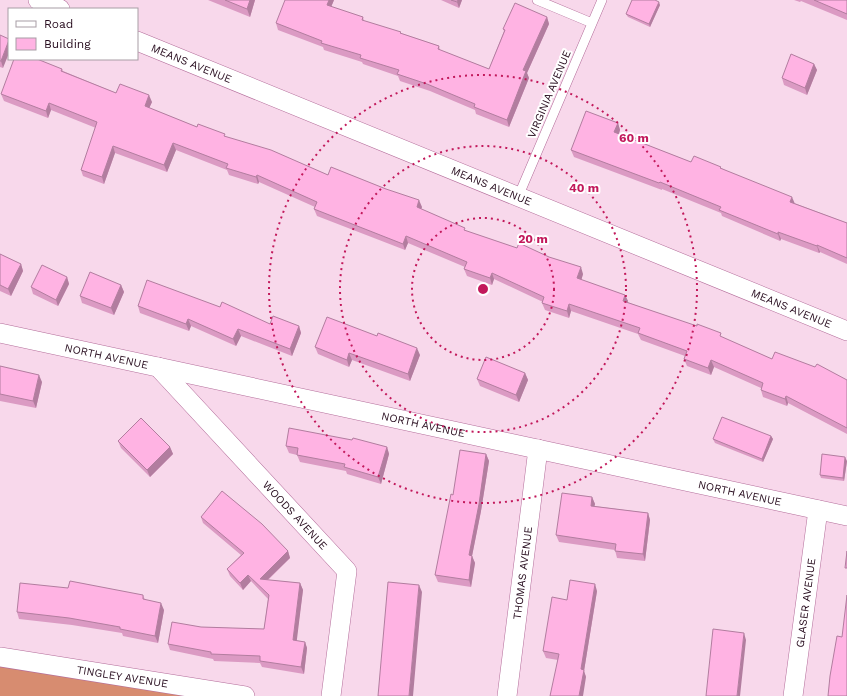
<svg xmlns="http://www.w3.org/2000/svg" width="847" height="696" viewBox="0 0 847 696" font-family="'Work Sans',sans-serif">
  <rect width="100%" height="100%" fill="#f8d8eb"/>
  <!-- forest -->
  <path fill="#d78c70" d="M0,657L245,696H0Z"/>
  <g fill="none" stroke-linecap="round" stroke-linejoin="round">
    <defs>
      <path id="service" d="M537,0L592,23
        M518,197L602,0"/>
      <g id="minor">
        <path d="M38,0L60,9"/>
        <path id="s1" d="M137,41L847,331"/>
        <path id="s2" d="M0,333L847,516"/>
        <path id="s3" d="M158,367L347,571L331,696"/>
        <path id="s4" d="M0,657L245,696"/>
        <path id="s5" d="M507,696L538,449"/>
        <path id="s6" d="M793,696L818,510"/>
      </g>
    </defs>
    <!-- service casing -->
    <use href="#service" stroke="#b36d9a" stroke-width="10"/>
    <!-- minor casing -->
    <use href="#minor" stroke="#b36d9a" stroke-width="20"/>
    <!-- service -->
    <use href="#service" stroke="#fff" stroke-width="9"/>
    <!-- minor -->
    <use href="#minor" stroke="#fff" stroke-width="19"/>
  </g>
  <!-- wall -->
  <path fill="#db9ac3" d="M208,0H255L250,17Z
    M334,0L331,7L363,17L364,21L439,46L440,50L489,69L504,31L503,29L547,17L549,24L527,73L529,78L509,127L476,114L475,110L430,91L400,81L398,76L363,64L362,62L324,50L323,47L278,30L276,23Z
    M441,0H462L459,8Z
    M794,0H847V20L801,1L800,2Z
    M660,5L650,27L628,17L626,14Z
    M0,35L3,68L0,67Z
    M814,64L817,70L807,95L784,85L782,78Z
    M62,69L63,71L116,93L152,102L149,108L197,127L226,137L328,175L422,207L421,209L467,231L583,274L581,280L625,295L628,301L627,302L723,338L772,359L847,380V434L788,403L787,406L763,397L761,390V388L714,367L711,375L687,366L684,359L685,356L641,340L638,334L571,311L569,318L545,310L542,303L543,302L494,279L492,285L467,276L464,269L465,267L408,243L405,250L317,216L314,209L315,207L259,182L258,184L229,175L227,170L176,150L167,172L115,153L104,184L83,176L81,170L96,128L51,110L48,118L4,101L1,94Z
    M618,123L620,130L619,134L691,162L721,168L794,203L847,223V264L820,252L819,253L781,239L780,241L722,216L721,213L662,189V190L574,157L571,150Z
    M0,254L21,264L23,271L11,296L0,291Z
    M67,277L69,284L58,306L33,294L31,287Z
    M121,285L124,292L114,315L82,303L80,296Z
    M138,306L220,307L270,324L299,326L301,333L292,356L241,336L236,346L191,326L189,331L140,313Z
    M377,336L420,355L410,381L352,360L349,367L318,354L315,347Z
    M0,366L42,382L36,408L0,401Z
    M525,373L528,380L519,402L480,386L477,379Z
    M771,436L773,439L763,462L715,443L713,439Z
    M118,441L170,447L173,454L150,477L121,448Z
    M286,446L387,447L389,454L381,484L347,474L346,471L300,462L297,455L289,453Z
    M486,454L489,461L481,511L472,556L475,563L471,587L438,582L435,575L453,495Z
    M847,461L844,481L821,478L820,475Z
    M592,497L595,504L594,506L648,513L650,520L645,561L617,558L615,550L559,542L556,535Z
    M201,517L288,551L290,558L268,580L300,583L303,590L296,641L305,642L307,648L304,674L262,667L260,663L214,661L213,659L170,650L168,644L201,627L264,629L268,599L251,581L243,590L230,576L227,569L241,555L203,523Z
    M597,591L584,671L586,677L558,660L546,658L543,651L567,600Z
    M143,595L145,600L164,610L158,643L123,636L122,633L72,625L19,619L17,612Z"/>
  <!-- shaded-wall -->
  <path fill="#b27d9f" d="M250,0H255L250,17L247,9Z
    M329,0H334L329,12L327,5Z
    M458,0H462L459,8L457,2Z
    M659,2L660,5L650,27L649,24Z
    M547,17L549,24L527,73L529,78L509,127L507,120L523,70Z
    M9,40V53L3,68L1,61Z
    M814,64L817,70L807,95L805,88Z
    M149,95L152,102L147,113L145,106Z
    M49,103L51,110L48,118L46,111Z
    M618,123L620,130L617,139L614,132Z
    M173,143L176,150L167,172L164,165Z
    M113,146L115,153L104,184L102,177Z
    M257,175L259,182L258,184L256,177Z
    M792,197L795,204L790,202Z
    M419,200L422,207L419,214L417,207Z
    M778,232L781,239L780,241L778,234Z
    M406,236L408,243L405,250L403,244Z
    M817,245L820,252L819,253L817,246Z
    M21,264L23,271L11,296L8,289Z
    M581,267L583,274L580,285L577,278Z
    M492,273L494,279L492,285L490,278Z
    M67,277L69,284L58,306L56,300Z
    M121,285L124,292L114,315L111,308Z
    M625,295L628,301L626,308L623,301Z
    M569,304L571,311L569,318L567,311Z
    M188,319L191,326L189,331L186,324Z
    M299,326L301,333L292,356L290,349Z
    M238,329L241,336L236,346L233,339Z
    M417,348L420,355L410,381L408,374Z
    M349,353L352,360L349,367L347,360Z
    M711,360L714,367L711,375L708,368Z
    M525,373L528,380L519,402L516,395Z
    M39,375L42,382L36,408L33,401Z
    M786,396L788,403L787,406L785,399Z
    M771,436L773,439L763,462L762,459Z
    M170,447L173,454L150,477L147,470Z
    M387,447L389,454L381,484L378,477Z
    M486,454L489,461L481,511L472,556L475,563L471,587L469,580V555Z
    M845,457L847,461L844,481L843,478Z
    M592,497L595,504L593,513L591,506Z
    M648,513L650,520L645,561L643,554Z
    M288,551L290,558L262,585L260,579Z
    M248,575L251,581L243,590L240,583Z
    M300,583L303,590L296,647L293,640Z
    M595,584L597,591L584,671L586,677L583,696H579L581,669Z
    M419,585L422,592L413,696H409Z
    M161,603L164,610L158,643L155,636Z
    M744,633L746,640L740,696H737Z
    M305,642L307,648L304,674L301,667Z"/>
  <!-- building -->
  <path fill="#ffb3e3" stroke="#b27d9f" d="M225,0H250L247,9Z
    M285,0H329L327,5L363,17L362,20L401,32L400,33L439,46L438,49L489,69L505,30L503,29L515,3L547,17L523,70L526,71L507,120L474,107L475,104L427,84L397,74L399,70L360,58L361,55L321,43L322,41L276,23Z
    M451,0H458L457,2Z
    M632,0H655L659,2L649,24L626,14Z
    M814,0H847V14Z
    M0,35L9,39V40L1,61H0Z
    M791,54L814,64L805,88L782,78Z
    M14,59H37L62,69L61,71L116,93L120,84L149,95L145,106L197,127L198,124L225,134L224,136L271,150L328,175L331,167L386,189L419,200L417,207L465,228L464,230L517,248L519,243L549,257L581,267L577,278L625,295L623,301L697,326V324L721,333L720,336L772,359L775,352L815,367L817,364L847,380V428L786,396L785,399L761,390L763,383L711,360L708,368L684,359L687,351L638,333L640,328L569,304L567,311L542,303L544,297L492,273L490,278L464,269L467,262L406,236L403,244L314,209L317,202L257,175L256,177L226,168L228,164L173,143L164,165L113,146L102,177L81,170L97,122L49,103L46,111L1,94Z
    M586,111L618,123L614,132L691,162L694,156L721,167L720,168L792,197L790,202L847,223V258L817,245V246L778,232V234L719,210L721,207L660,182L659,183L571,150Z
    M0,254L21,264L8,289L0,285Z
    M42,265L67,277L56,300L31,287Z
    M90,272L121,285L111,308L80,296Z
    M147,280L220,307L222,302L270,324L273,316L299,326L290,349L238,329L233,339L188,319L186,324L138,306Z
    M327,317L377,336L378,333L417,348L408,374L349,353L347,360L315,347Z
    M486,357L525,373L516,395L477,379Z
    M0,366L39,375L33,401L0,394Z
    M722,417L771,436L762,459L713,439Z
    M141,418L170,447L147,470L118,441Z
    M289,428L352,440L353,438L387,447L378,477L344,467L345,464L297,455L298,448L286,446Z
    M460,450L486,454L479,504L469,555L472,556L469,580L435,575L451,494L453,495Z
    M822,454L845,457L843,478L820,475Z
    M222,491L262,524L288,551L260,579L300,583L293,640L305,642L301,667L260,661V656L211,654V652L168,644L172,622L201,627L264,629L269,595L248,575L240,583L227,569L244,553L201,517Z
    M562,493L592,497L591,506L648,513L643,554L615,551L616,544L556,535Z
    M847,551V568H845Z
    M570,580L595,584L581,669L584,670L579,696H550L559,654L543,651L552,597L567,600Z
    M70,581L143,595V599L161,603L155,636L120,629V627L69,618L17,612L20,583L68,588Z
    M388,582L419,585L409,696H378Z
    M847,595V696H828L830,676L837,636L842,637Z
    M713,629L744,633L737,696H706Z"/>
  <!-- distance rings -->
  <g fill="none" stroke="#c2185b" stroke-width="2" stroke-dasharray="2 4">
    <circle cx="483" cy="289" r="71"/>
    <circle cx="483" cy="289" r="143"/>
    <circle cx="483" cy="289" r="214"/>
  </g>
  <g text-anchor="middle" stroke-width="4" stroke-linejoin="round" paint-order="stroke">
    <!-- street labels -->
    <g font-size="11" fill="#260b1d" stroke="#fff">
      <text dy="4" stroke="none"><textPath href="#s1" startOffset="59">MEANS AVENUE</textPath></text>
      <text transform="translate(549 94) rotate(-67)" y="4">VIRGINIA AVENUE</text>
      <text dy="4" stroke="none"><textPath href="#s1" startOffset="383">MEANS AVENUE</textPath></text>
      <text dy="4" stroke="none"><textPath href="#s1" startOffset="707">MEANS AVENUE</textPath></text>
      <text dy="4" stroke="none"><textPath href="#s2" startOffset="109">NORTH AVENUE</textPath></text>
      <text dy="4" stroke="none"><textPath href="#s2" startOffset="433">NORTH AVENUE</textPath></text>
      <text dy="4" stroke="none"><textPath href="#s2" startOffset="757">NORTH AVENUE</textPath></text>
      <text dy="4" stroke="none"><textPath href="#s3" startOffset="202">WOODS AVENUE</textPath></text>
      <text dy="4" stroke="none"><textPath href="#s5" startOffset="124">THOMAS AVENUE</textPath></text>
      <text dy="4" stroke="none"><textPath href="#s6" startOffset="94">GLASER AVENUE</textPath></text>
      <text dy="4" stroke="none"><textPath href="#s4" startOffset="124">TINGLEY AVENUE</textPath></text>
    </g>
  </g>
  <circle cx="483" cy="289" r="6" fill="#c2185b" stroke="#fff" stroke-width="2"/>
  <g font-size="12" text-anchor="middle" font-weight="bold" fill="#c2185b" stroke="#fff" stroke-width="4" stroke-linejoin="round" paint-order="stroke">
    <text x="634" y="142">60 m</text>
    <text x="584" y="192">40 m</text>
    <text x="533" y="243">20 m</text>
  </g>
  <!-- legend -->
  <rect x="8" y="8" width="130" height="52" fill="#ffffff" stroke="#a89da5"/>
  <rect x="16" y="21" width="20" height="6" fill="#ffffff" stroke="#a89da5"/>
  <text x="44" y="28" font-size="12" fill="#260b1d">Road</text>
  <rect x="16" y="38" width="20" height="12" fill="#ffb3e3" stroke="#a89da5"/>
  <text x="44" y="48" font-size="12" fill="#260b1d">Building</text>
</svg>
